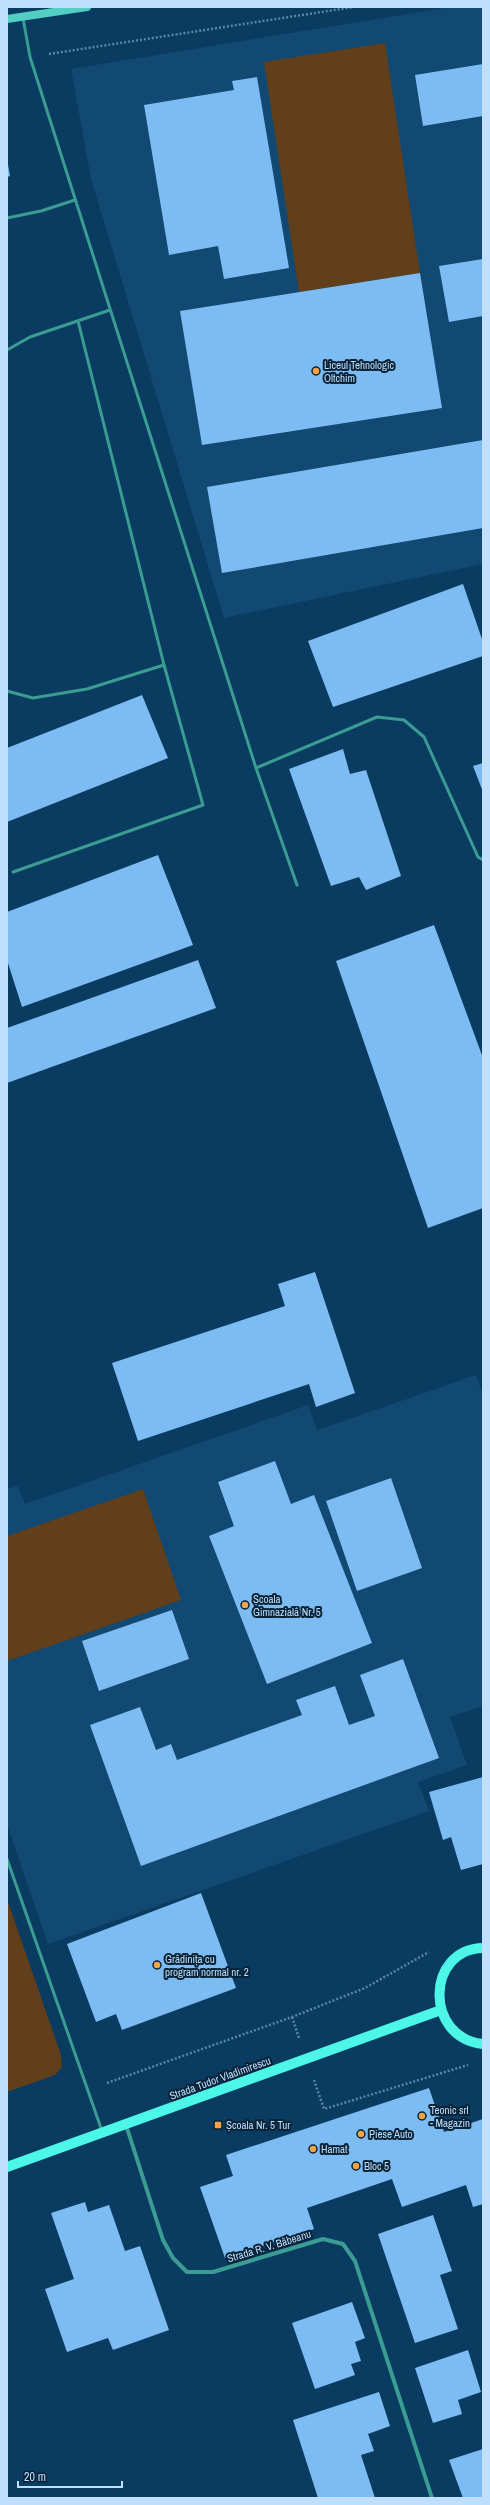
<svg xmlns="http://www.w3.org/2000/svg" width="490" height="2505" viewBox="0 0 490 2505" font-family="'Archivo Narrow',sans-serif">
  <rect width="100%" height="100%" fill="#0a3c61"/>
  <!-- built -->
  <path fill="#114972" d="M450,7H483V564L224,618L91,179L71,69Z
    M476,1375L483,1396V1706L450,1717L467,1765L418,1782L429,1811L48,1944L7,1825V1489L18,1486L25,1504L308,1405L317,1430Z"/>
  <!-- green -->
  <path fill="#603f1a" d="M385,43L420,273L299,292L264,62Z
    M143,1489L181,1600L7,1661V1536Z
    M7,1899L61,2055L62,2067L55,2075L7,2092Z"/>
  <!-- building -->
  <path fill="#7dbcf3" d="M483,64V116L423,126L415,75Z
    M257,77L289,268L224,279L218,246L169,255L144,105L234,90L232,81Z
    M7,159L10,176L7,177Z
    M483,259V316L449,322L439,266Z
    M420,273L442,408L202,445L180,311Z
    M483,440V528L222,573L207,487Z
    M463,584L483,642V656L333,707L308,641Z
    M142,695L168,758L7,822V748Z
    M343,749L350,774L366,770L401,876L366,890L359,877L331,886L289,769Z
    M483,763V792L473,766Z
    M158,855L193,945L22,1007L7,960V912Z
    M434,925L483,1058V1208L428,1228L336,961Z
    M198,960L216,1008L7,1083V1028Z
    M315,1272L355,1393L316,1407L309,1384L138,1441L112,1363L285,1306L278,1284Z
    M275,1461L291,1504L314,1495L372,1643L267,1684L209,1536L234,1526L218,1482Z
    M391,1478L422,1568L357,1591L326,1501Z
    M172,1610L189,1659L99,1691L82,1641Z
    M403,1659L439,1758L141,1866L90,1725L140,1707L156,1750L171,1744L177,1760L302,1715L296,1700L335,1686L349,1725L375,1716L360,1675Z
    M483,1777V1864L461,1870L451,1837L443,1840L429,1792Z
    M201,1893L236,1988L122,2030L116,2014L96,2022L67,1944Z
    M429,2088L444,2132L483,2119V2204L473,2207L466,2185L402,2207L392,2179L307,2208L314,2229L225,2258L200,2187L233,2176L226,2155Z
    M85,2202L88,2212L109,2205L125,2251L140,2246L169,2330L113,2350L108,2338L67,2352L45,2289L74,2279L51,2213Z
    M433,2215L452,2271L440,2275L458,2329L415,2343L378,2234Z
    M352,2302L365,2338L355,2342L361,2361L351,2364L355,2375L315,2389L292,2323Z
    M468,2350L481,2392L458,2400L462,2414L433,2423L415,2368Z
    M379,2392L390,2426L368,2434L374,2451L361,2455L375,2498H318L293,2420Z
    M483,2449V2498H463L449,2460Z"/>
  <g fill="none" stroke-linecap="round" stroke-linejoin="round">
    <!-- path -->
    <path stroke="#5b84a6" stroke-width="2.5" stroke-dasharray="2 2" stroke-linecap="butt" d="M49,54L354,7
      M292,2017L299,2038
      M314,2080L324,2109L468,2065
      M107,2083L292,2017L365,1988L429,1952"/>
    <!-- lane -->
    <path stroke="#3a9c92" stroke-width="3" d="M23,18L30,57L256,768L297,885
      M7,218L41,211L75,200
      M7,350L30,337L110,310
      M7,691L33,698L87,689L164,665
      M256,768L377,717L404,720L424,737L478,857L483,860
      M13,872L203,805L164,665L78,321
      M7,1859L102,2131"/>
    <!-- street -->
    <path stroke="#3a9c92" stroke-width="4" d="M126,2125L163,2240L173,2258L187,2272H213L323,2239L343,2244L355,2261L432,2498"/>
    <!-- secondary -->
    <path stroke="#52cec2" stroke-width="8" d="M7,19L87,7"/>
    <!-- primary -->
    <path stroke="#4cf7e8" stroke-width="10" d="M483,1948C426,1949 424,2038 483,2044
      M7,2167L441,2010"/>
  </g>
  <!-- markers -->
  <g fill="#f5a345" stroke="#082338" stroke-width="1.5">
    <circle cx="316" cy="371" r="4"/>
    <circle cx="245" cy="1605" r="4"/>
    <circle cx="157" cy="1965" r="4"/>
    <circle cx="422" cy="2116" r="4"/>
    <rect x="214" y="2121" width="8" height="8" rx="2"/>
    <circle cx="361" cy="2134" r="4"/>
    <circle cx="313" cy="2149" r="4"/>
    <circle cx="356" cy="2166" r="4"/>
  </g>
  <g text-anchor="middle" stroke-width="4" stroke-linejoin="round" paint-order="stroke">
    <!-- poi labels -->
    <g font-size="11" fill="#c0dffc" stroke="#082338" text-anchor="start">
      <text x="324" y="369">Liceul Tehnologic<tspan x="324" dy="13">Oltchim</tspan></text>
      <text x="253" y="1603">Școala<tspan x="253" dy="13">Gimnazială Nr. 5</tspan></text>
      <text x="165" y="1963">Grădinița cu<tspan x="165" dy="13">program normal nr. 2</tspan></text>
      <text x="430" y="2114">Teonic srl<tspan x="430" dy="13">- Magazin</tspan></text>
      <text x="226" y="2129">Școala Nr. 5 Tur</text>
      <text x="369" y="2138">Piese Auto</text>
      <text x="321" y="2153">Hamat</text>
      <text x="364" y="2170">Bloc 5</text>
    </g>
    <!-- street labels -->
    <g font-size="11" fill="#c0dffc" stroke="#082338">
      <text transform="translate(220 2078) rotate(-20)" y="4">Strada Tudor Vladimirescu</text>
      <text transform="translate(269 2246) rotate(-17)" y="4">Strada R. V. Băbeanu</text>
    </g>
  </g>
  <!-- border -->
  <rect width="490" height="2505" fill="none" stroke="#c0dffc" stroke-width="16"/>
  <!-- scale -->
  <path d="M18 2481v6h104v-6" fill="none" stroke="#c0dffc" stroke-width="2"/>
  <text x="24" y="2481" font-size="12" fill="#c0dffc" stroke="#082338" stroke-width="3" paint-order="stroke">20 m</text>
</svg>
